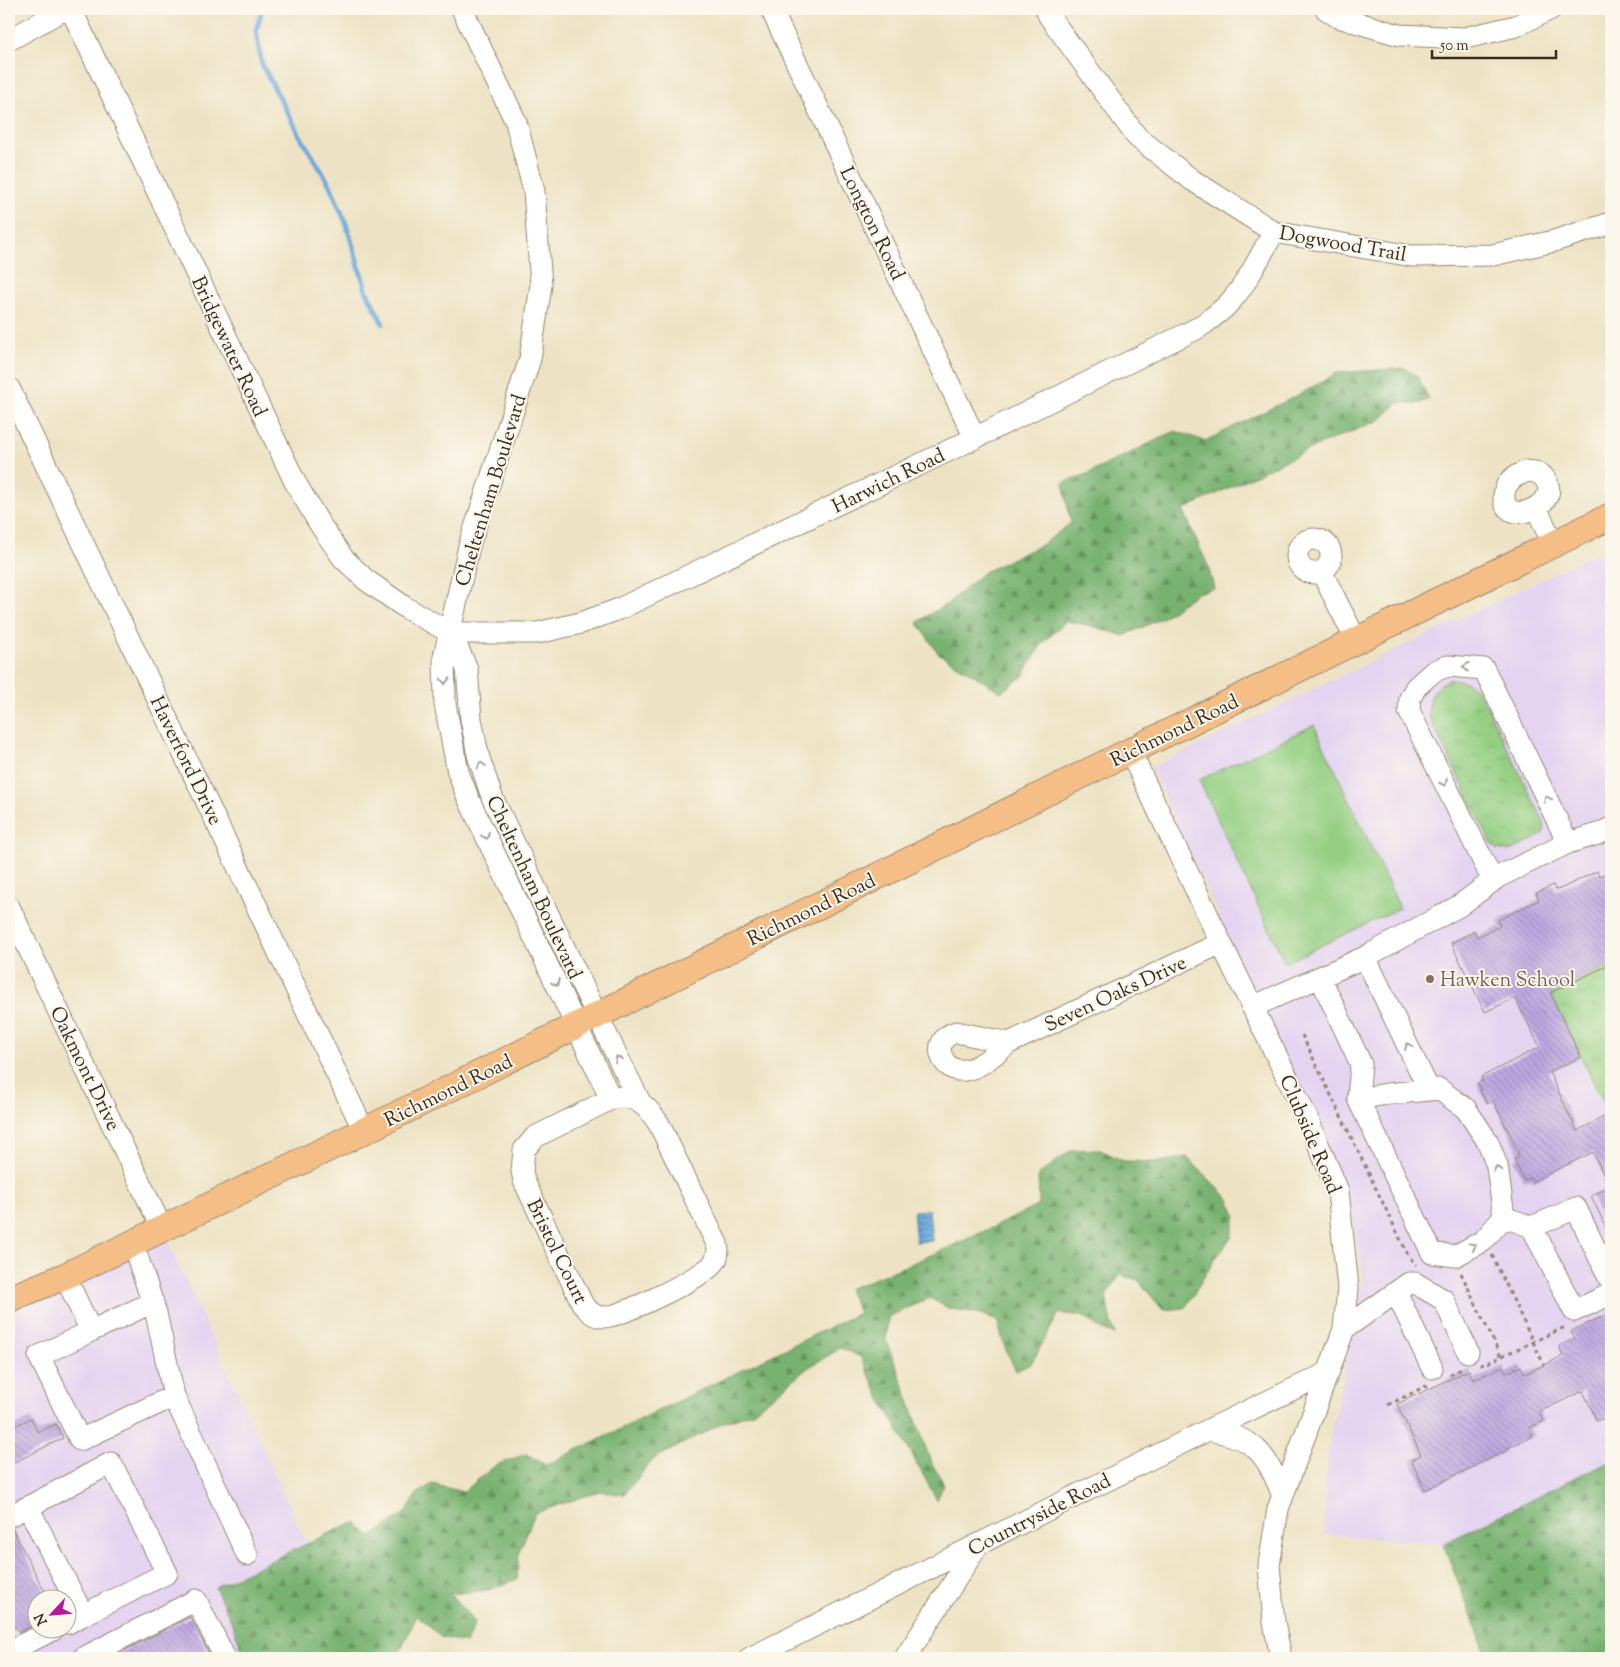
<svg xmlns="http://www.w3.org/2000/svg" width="1620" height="1667" viewBox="0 0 1620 1667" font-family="'Sorts Mill Goudy',serif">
  <defs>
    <pattern id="grass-tufts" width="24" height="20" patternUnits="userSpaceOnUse" patternTransform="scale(1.25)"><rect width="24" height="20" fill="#95cf83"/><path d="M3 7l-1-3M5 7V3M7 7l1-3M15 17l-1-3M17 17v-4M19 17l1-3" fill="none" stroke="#81b271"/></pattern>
    <pattern id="forest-firs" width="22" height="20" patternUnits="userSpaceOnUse" patternTransform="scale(1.25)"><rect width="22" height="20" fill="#78b271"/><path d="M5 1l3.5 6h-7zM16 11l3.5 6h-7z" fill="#64915c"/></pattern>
    <pattern id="water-rules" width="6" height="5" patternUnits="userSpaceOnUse" patternTransform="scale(1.25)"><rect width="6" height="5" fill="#67a7da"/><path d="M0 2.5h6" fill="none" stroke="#5688b0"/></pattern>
    <pattern id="building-back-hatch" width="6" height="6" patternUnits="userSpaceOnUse" patternTransform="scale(1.25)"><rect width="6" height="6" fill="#bea9e3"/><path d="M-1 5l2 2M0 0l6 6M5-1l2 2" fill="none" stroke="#9c8ab7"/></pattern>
  </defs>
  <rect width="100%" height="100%" fill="#fbf7ec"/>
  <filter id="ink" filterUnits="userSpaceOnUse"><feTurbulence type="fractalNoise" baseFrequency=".02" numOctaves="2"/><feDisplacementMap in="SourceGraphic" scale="10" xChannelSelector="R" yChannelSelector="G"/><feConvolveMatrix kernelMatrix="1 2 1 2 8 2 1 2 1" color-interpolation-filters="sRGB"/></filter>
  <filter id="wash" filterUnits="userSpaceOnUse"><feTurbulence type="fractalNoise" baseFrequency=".0096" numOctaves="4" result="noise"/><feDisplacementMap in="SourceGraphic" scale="20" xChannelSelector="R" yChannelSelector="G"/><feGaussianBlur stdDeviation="1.12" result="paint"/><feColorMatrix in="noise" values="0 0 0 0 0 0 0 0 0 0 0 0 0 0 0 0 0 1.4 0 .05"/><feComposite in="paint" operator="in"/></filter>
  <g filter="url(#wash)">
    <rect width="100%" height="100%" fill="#ede3c4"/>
    <!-- built -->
    <path fill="#e4d3f1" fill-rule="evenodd" d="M1611,546V1460L1443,1544L1323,1534L1330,1438L1364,1276L1352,1212L1345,1189L1151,768Z
      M162,1229L322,1576L231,1620L245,1658H9V1299ZM38,1600H68V1630H38Z"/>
    <!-- grass -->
    <path fill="url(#grass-tufts)" stroke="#687c50" d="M1450,679C1466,680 1473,684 1482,697L1541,816L1545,827L1543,834L1522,846L1508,851L1496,849L1491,843L1429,717C1429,697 1431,688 1450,679Z
      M1611,964V1118L1550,993Z"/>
    <!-- forest -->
    <path fill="url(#forest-firs)" stroke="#5a6e48" d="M1405,368L1418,377L1429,399L1420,403H1398L1378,421L1318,445L1183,510L1208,566L1214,588L1197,593L1162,618L1124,636L1088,625L1066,621L1042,644L1023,676L1001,692L938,653L917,622L948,603L984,572L1043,544L1071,523L1063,483L1087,474L1175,431L1205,441L1304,392L1337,373Z
      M1098,1149L1124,1161L1159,1162L1187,1157L1229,1199L1236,1215L1231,1238L1215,1259L1185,1308L1163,1310L1138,1280L1120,1275L1106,1296L1110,1320L1115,1335L1101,1329L1082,1316L1059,1313L1031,1364L1016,1371L1005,1348L997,1321L981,1314L948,1308L930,1298L888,1317L886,1341L898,1370L931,1462L944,1484L937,1500L879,1396L861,1357L841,1348L809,1367L753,1412L722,1423L652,1460L624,1495L600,1491L535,1513L519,1552L517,1579L489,1590L450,1594L475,1622L466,1643L441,1637L417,1615L397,1658H245L231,1621L215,1587L345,1526L356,1523L371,1537L406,1512L417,1494L432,1484L463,1492L496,1465L526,1454L546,1465L859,1313L848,1289C913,1264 976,1236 1039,1205L1038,1175L1072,1150Z
      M1611,1460V1658H1488L1443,1544Z"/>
    <!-- garden -->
    <path fill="#95cf83" stroke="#687c50" d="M1314,725L1400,908L1285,963L1199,780Z"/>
    <!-- water -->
    <path fill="url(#water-rules)" stroke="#51687c" d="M929,1210L932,1241L916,1242L913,1211Z"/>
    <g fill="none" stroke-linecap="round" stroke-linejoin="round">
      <!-- stream -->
      <path stroke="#67a7da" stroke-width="5" d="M262,9L256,31L262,65L299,134L330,185L346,223L366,290L383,324"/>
    </g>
    <g id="blocks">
      <!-- building -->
      <path fill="url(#building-back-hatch)" d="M1597,871L1599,876L1611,871V964L1550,993L1581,1057L1549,1072L1577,1131L1611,1113V1237L1591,1196L1609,1187L1593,1152L1532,1182L1530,1178L1524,1181L1514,1160L1519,1157L1517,1153H1519L1495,1104L1492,1101L1487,1104L1477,1083L1483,1081L1481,1077L1540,1047L1515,998L1485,1012L1451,943L1475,931L1477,937L1500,926L1498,920L1539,900L1536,893L1553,885L1556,890L1560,889Z
        M1608,1314L1611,1321V1414L1597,1421L1583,1391L1539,1412L1544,1421L1529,1428L1533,1436L1505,1449L1506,1451L1425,1490L1411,1460L1421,1455L1397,1404L1469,1370L1474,1380L1503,1366L1506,1373L1521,1366L1525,1374L1563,1356L1559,1346L1575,1338L1571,1331Z
        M31,1418L38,1432L56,1424L63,1438L9,1465V1429Z
        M9,1528H12L49,1600H38V1624L19,1632L16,1627L9,1630Z
        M190,1617L209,1654L201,1658H110Z"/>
    </g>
  </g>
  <g filter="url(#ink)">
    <use href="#blocks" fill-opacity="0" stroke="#948671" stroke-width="1"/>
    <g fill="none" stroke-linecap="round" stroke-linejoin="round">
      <defs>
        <path id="minor" d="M71,9L295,482L319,523L343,558L366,580L406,608L451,633H537L581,623L619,609L975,438L1198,328C1209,320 1220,313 1229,303C1248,283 1260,255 1274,232
          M462,9L516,122L534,191L541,285L530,359L469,546L444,657L445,704L458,772L468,798L611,1099
          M771,9L975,438
          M1046,9L1049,16L1137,137L1192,180L1274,232L1412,256L1493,255L1554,241L1611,223
          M1326,9L1338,17L1399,35L1465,38L1516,26L1551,9
          M9,40L65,9
          M9,388L364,1131
          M1526,471C1529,472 1534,471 1537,473C1547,476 1552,490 1546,498C1540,507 1526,514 1516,512C1499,509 1502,487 1512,479C1516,475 1522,474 1526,471Z
          M1536,507L1553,544
          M1297 556a17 17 0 1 1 34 0a17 17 0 1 1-34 0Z
          M1321,571L1356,640
          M451,633L467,669L471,719L478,755L492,797L584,989L640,1102
          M1130,751L1221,943L1308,1120L1338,1191L1348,1288L1344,1329L1278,1509L1269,1565L1274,1622L1281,1658
          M1493,881L1409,711L1410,698L1416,687L1434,671L1448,666L1484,669L1568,843
          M9,907L162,1229
          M1365,957L1429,1090
          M1320,977L1365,957L1459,906L1498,877L1568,843L1598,834L1611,828
          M1252,1007L1320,977L1361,1064L1358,1099L1432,1253L1455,1256L1483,1241L1504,1217L1497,1166L1488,1142L1466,1109L1439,1089L1387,1094L1358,1099
          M1009,1043C997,1052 981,1068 965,1070C942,1074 928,1040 956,1032L1009,1043L1221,943
          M620,1097C639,1097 649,1109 659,1124L717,1244C719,1252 718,1259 712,1265C700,1278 618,1319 602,1317C593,1316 589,1311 583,1305L524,1181L522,1171L524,1150L535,1137L611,1099Z
          M1504,1217L1532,1227L1576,1208L1611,1282
          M1532,1227L1574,1311L1611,1294
          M65,1276L91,1331L39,1356L80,1440L174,1396L156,1313L133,1244
          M1396,1292L1432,1368
          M1344,1329L1409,1283H1415L1444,1300L1468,1352
          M91,1331L153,1302
          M174,1396L247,1555
          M1208,1430C1255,1437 1266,1453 1283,1496
          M28,1507L111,1463L167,1573L83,1615
          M9,1516L28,1507L83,1615L68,1623
          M9,1651L53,1630
          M83,1658L196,1600L225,1658
          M750,1658L1208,1430L1329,1372
          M905,1658L978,1545"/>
        <path id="major" d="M9,1299L65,1276L364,1131L1102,765L1611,516"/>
      </defs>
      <!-- minor casing -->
      <use href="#minor" stroke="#948671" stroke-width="23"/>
      <!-- major casing -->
      <use href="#major" stroke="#948671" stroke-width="28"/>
      <!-- path -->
      <path stroke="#948671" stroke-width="3" stroke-dasharray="4 4" stroke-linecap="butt" d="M1302,1035L1408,1255L1416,1265
        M1492,1255L1544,1365
        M1461,1273L1501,1357
        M1480,1365L1485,1364L1565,1327
        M1450,1375L1462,1369
        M1388,1405L1428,1385"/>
      <!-- minor -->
      <use href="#minor" stroke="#fff" stroke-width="21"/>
      <!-- major -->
      <use href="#major" stroke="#f6be87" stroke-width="26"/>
    </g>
    <!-- one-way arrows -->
    <defs><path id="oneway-chevron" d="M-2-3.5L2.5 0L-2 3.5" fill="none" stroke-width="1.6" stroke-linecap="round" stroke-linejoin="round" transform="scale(1.25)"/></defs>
    <g stroke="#a79f9a">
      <use href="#oneway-chevron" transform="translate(1466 667) rotate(-174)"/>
      <use href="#oneway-chevron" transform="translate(445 681) rotate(90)"/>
      <use href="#oneway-chevron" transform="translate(481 765) rotate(-108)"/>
      <use href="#oneway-chevron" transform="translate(1444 783) rotate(64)"/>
      <use href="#oneway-chevron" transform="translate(1547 799) rotate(-116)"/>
      <use href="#oneway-chevron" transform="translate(486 836) rotate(65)"/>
      <use href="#oneway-chevron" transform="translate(556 983) rotate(65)"/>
      <use href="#oneway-chevron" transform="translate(1408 1046) rotate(-116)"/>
      <use href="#oneway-chevron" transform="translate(618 1059) rotate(-117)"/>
      <use href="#oneway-chevron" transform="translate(1497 1169) rotate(-102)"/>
      <use href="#oneway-chevron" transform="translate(1473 1246) rotate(-29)"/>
    </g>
  </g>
  <!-- markers -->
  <circle fill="#8d6e63" stroke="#fbf7ec" stroke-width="2" cx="1430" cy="979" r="5"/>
  <g text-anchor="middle" stroke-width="4" stroke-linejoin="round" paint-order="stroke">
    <!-- street labels -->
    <g font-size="20" fill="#3b2a1e" stroke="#fbf7ec">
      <text transform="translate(873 223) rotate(64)" y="7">Longton Road</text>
      <text transform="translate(1343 243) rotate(10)" y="7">Dogwood Trail</text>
      <text transform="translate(230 346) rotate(65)" y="7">Bridgewater Road</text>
      <text transform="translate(888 480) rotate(-26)" y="7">Harwich Road</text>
      <text transform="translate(490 490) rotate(-73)" y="7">Cheltenham Boulevard</text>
      <text transform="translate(1174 730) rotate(-26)" y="7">Richmond Road</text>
      <text transform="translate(187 760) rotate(64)" y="7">Haverford Drive</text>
      <text transform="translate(535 887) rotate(65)" y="7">Cheltenham Boulevard</text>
      <text transform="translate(811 909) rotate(-26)" y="7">Richmond Road</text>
      <text transform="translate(1115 993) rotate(-25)" y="7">Seven Oaks Drive</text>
      <text transform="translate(86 1068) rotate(64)" y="7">Oakmont Drive</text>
      <text transform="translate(448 1090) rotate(-26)" y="7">Richmond Road</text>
      <text transform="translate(1311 1134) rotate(67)" y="7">Clubside Road</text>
      <text transform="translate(558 1251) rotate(64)" y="7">Bristol Court</text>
      <text transform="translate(1039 1514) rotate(-27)" y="7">Countryside Road</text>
    </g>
    <!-- education labels -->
    <g font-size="20" fill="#785e54" stroke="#fbf7ec" text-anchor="start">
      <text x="1440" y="986">Hawken School</text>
    </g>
  </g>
  <!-- margin -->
  <rect width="1620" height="1667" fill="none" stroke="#fbf7ec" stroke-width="30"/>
  <!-- north arrow -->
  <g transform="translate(52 1614) rotate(244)"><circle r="24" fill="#fbf7ec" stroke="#aea59a"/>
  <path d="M0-4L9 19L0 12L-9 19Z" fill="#b5179e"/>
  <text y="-8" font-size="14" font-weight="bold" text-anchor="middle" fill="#3b2a1e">N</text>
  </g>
  <!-- scale -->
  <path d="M1432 50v8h124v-8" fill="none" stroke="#3b2a1e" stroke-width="2.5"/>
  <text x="1440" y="50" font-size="15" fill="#3b2a1e" stroke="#fbf7ec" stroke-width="4" paint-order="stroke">50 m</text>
</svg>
